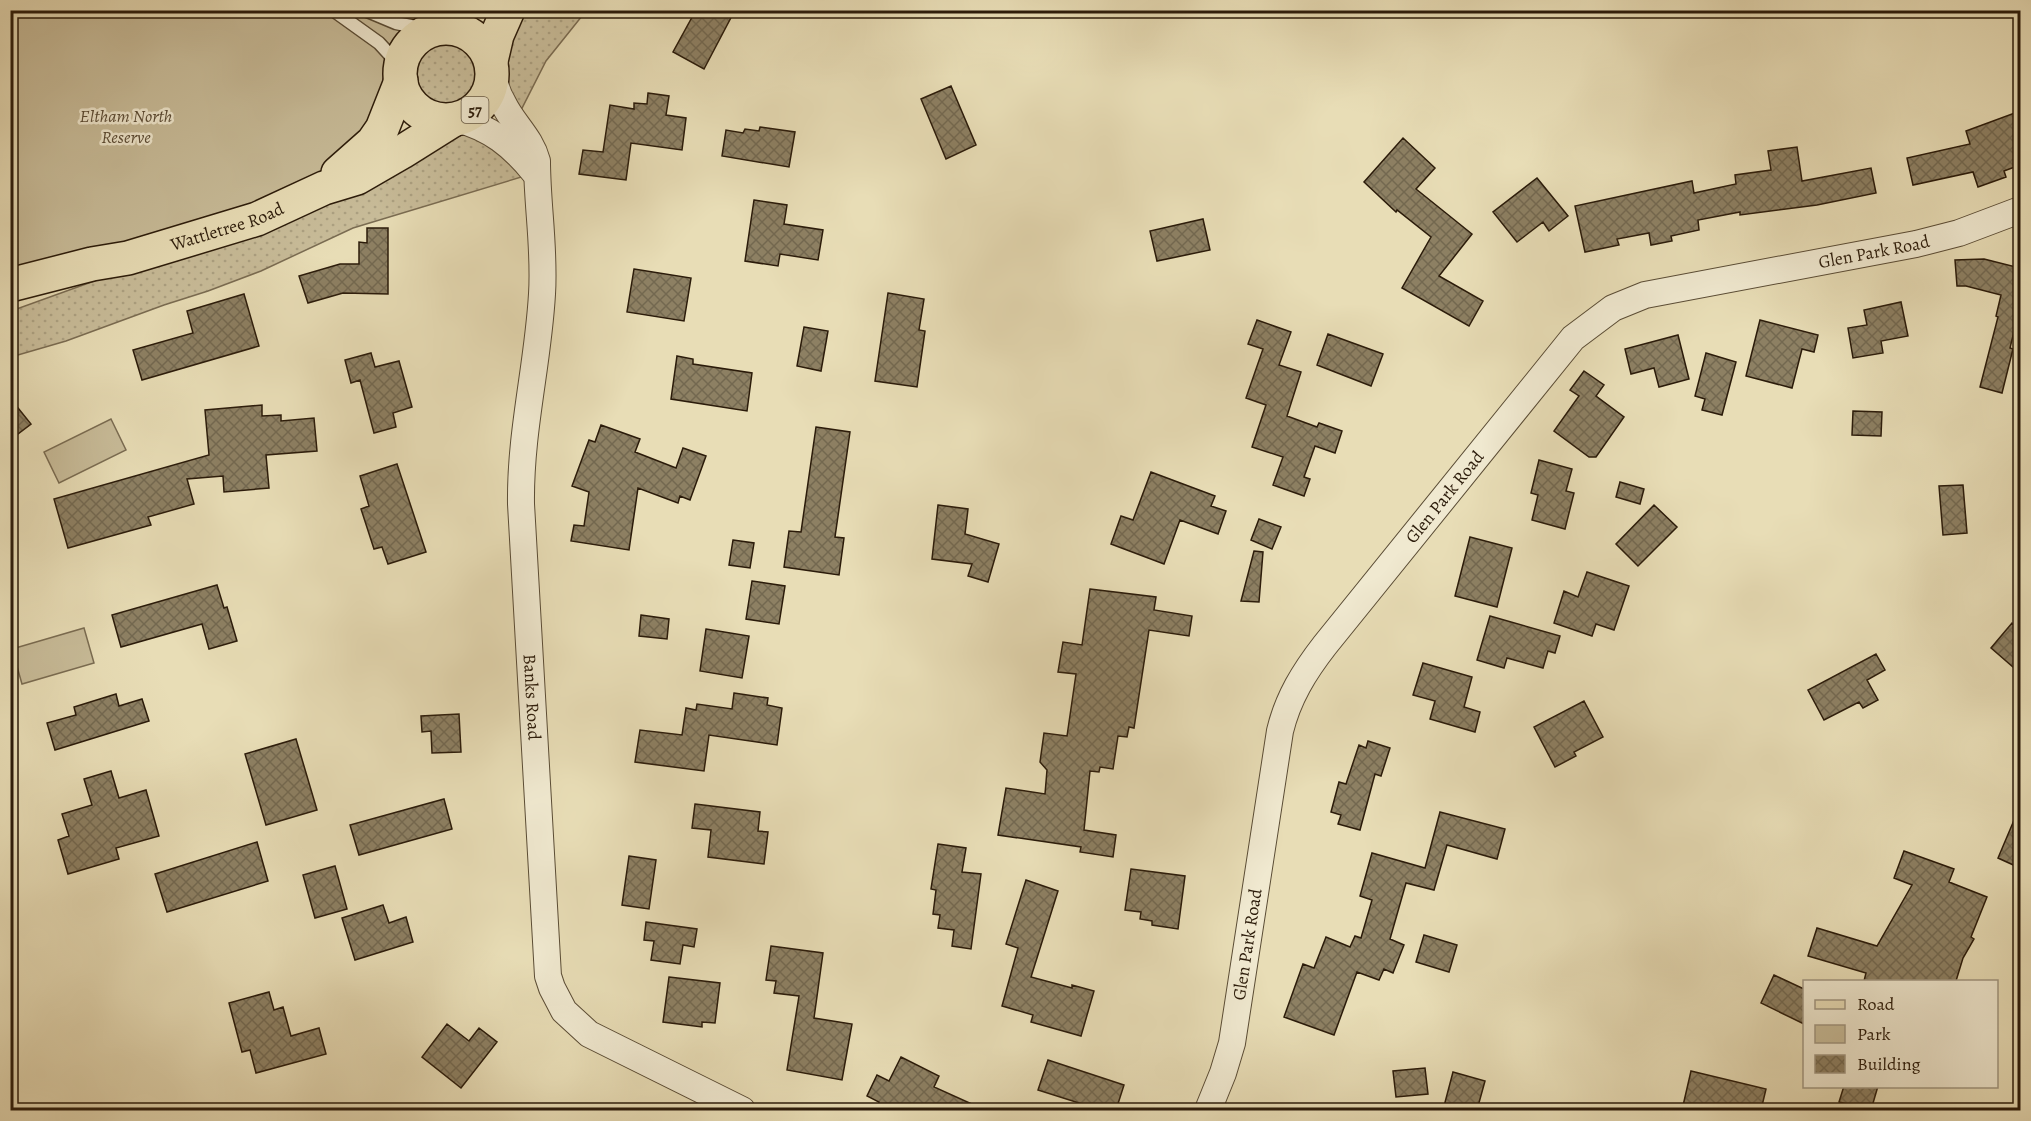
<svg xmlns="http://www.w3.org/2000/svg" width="2031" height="1121" viewBox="0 0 2031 1121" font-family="Alegreya,serif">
  <defs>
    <pattern id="grass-dots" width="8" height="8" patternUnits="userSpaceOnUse" patternTransform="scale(1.5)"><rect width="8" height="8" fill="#c8bc99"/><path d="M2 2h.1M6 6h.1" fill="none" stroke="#aca182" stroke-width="1.8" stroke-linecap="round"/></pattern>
    <pattern id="building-cross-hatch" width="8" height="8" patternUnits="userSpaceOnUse" patternTransform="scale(1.5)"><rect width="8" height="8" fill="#8d8063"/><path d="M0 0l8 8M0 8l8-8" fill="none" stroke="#736850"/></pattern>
  </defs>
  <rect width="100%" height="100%" fill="#e8ddb6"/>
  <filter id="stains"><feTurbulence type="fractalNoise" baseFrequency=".00333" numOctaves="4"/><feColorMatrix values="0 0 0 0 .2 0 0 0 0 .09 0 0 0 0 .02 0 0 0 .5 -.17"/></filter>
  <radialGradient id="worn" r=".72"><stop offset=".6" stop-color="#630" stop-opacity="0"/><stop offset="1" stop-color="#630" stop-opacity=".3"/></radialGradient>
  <!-- grass -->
  <path fill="url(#grass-dots)" stroke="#7a6c52" stroke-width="1.5" d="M519,11H586L546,61L518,116L506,83L505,62Z
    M415 74a31 31 0 1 1 62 0a31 31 0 1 1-62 0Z
    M477,133L528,175L353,228L261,271L208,291L164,305L66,341L11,357V311L133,267L460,134Z"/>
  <!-- park -->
  <path fill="#c8bc99" stroke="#7a6c52" stroke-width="1.5" d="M11,11H435L414,24L395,45L389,59L388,86L384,108L325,171L273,200L11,277Z
    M111,419L126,450L59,483L44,452Z
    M84,628L94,663L22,684L12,649Z"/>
  <!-- building -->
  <path fill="url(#building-cross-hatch)" stroke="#2b1b0a" stroke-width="1.5" d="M696,10H735L704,69L673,52Z
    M951,86L976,145L946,159L921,99Z
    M648,93L669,96L666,115L686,118L682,150L631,143L626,180L579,174L583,150L603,152L610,105L634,109V103L647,104Z
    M2020,111V165L2004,171L2006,177L1978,187L1973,172L1913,185L1907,158L1970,144L1966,131Z
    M760,127L795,132L789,167L722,156L726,130L743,133L745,129L759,131Z
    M1403,138L1435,168L1416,189L1472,234L1439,276L1483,301L1469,326L1402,288L1431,237L1397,210L1396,212L1364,182Z
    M1797,147L1802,181L1871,168L1876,193L1817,205L1740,215V212L1698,220L1699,230L1671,236L1672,241L1651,245L1649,233L1617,239L1619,245L1585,252L1575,206L1692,181L1694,193L1736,184L1735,175L1771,170L1768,151Z
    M1537,178L1568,216L1549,231L1543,222L1517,242L1493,212Z
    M754,200L787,205L784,224L823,230L818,260L780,254L778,266L745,261Z
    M1203,219L1210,250L1157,261L1150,231Z
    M367,228H388V294L343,293L308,303L299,276L340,264H359V242L367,243Z
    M1984,259L2020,268V307L2010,348L2013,349L2002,393L1980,387L1998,317L1996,316L2001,295L1966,286H1957L1955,260Z
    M634,269L691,278L684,321L627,312Z
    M888,293L924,299L919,330L925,331L917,387L875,381Z
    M244,294L259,346L142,380L133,350L193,333L187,311Z
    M1901,302L1908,336L1881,341L1883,353L1853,358L1848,328L1867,325L1864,310Z
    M1257,320L1291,332L1279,365L1301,372L1287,416L1317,427L1319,423L1342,431L1335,453L1315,446L1304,477L1310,479L1304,496L1273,485L1283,457L1252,447L1266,405L1246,398L1263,349L1248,344Z
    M1760,320L1818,335L1814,352L1802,349L1792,388L1746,376Z
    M804,327L828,331L821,371L797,366Z
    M1328,334L1383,354L1371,386L1317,365Z
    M1678,335L1689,379L1659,387L1654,368L1631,374L1625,349Z
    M371,353L375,367L399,361L412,407L393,413L396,427L374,433L360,380L351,383L345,360Z
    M1706,353L1736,362L1722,415L1702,410L1705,399L1695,396Z
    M677,356L693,359V364L752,373L747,411L671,399Z
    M1584,371L1604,385L1596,396L1624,417L1596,457H1589L1554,431L1579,396L1570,390Z
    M10,398L31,424L10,440Z
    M262,405V416L281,415V421L314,418L317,451L266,455L269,488L224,492L223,476L187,479L194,504L148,517L151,525L68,548L54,499L209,455L205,410Z
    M1853,411L1882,412L1881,436L1852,435Z
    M601,425L640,439L635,452L676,468L683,448L706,456L690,500L680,496L678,503L638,488L629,550L571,541L574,525L584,526L589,492L572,486L589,440L595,442Z
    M816,427L850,432L835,537L844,538L839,575L784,567L789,531L801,532Z
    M1539,460L1572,469L1566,491L1574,493L1565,529L1532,520L1538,495L1531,493Z
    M397,464L426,552L388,564L382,547L374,549L361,509L369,506L360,476Z
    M1151,472L1215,496L1211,506L1226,511L1218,534L1180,520L1164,564L1111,544L1121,516L1133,520Z
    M1620,482L1644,489L1640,504L1616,497Z
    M1963,485L1967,533L1943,535L1939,486Z
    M938,505L968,509L965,534L999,544L988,582L968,576L972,564L932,559Z
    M1654,505L1677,527L1638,566L1616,544Z
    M1259,519L1281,527L1272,549L1251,540Z
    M1470,537L1512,548L1497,607L1455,596Z
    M733,540L754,543L750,568L729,565Z
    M1254,551L1263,552L1259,602L1241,601Z
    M1587,572L1629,586L1614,630L1596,624L1592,636L1554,623L1564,591L1578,597Z
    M752,581L785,586L779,624L746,619Z
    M217,585L224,608L227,607L237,641L209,649L202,624L121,647L112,615Z
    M1090,589L1156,597L1154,610L1192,616L1189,636L1149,630L1134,728L1129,727L1127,737L1118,736L1113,769L1100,767L1099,772L1090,771L1084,830L1116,835L1113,857L1080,852L1081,847L998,835L1006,788L1045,794L1047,770L1040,762L1044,733L1067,736L1076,674L1058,672L1063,642L1082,645Z
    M641,615L669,619L667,639L639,636Z
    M1490,616L1560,636L1555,653L1548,651L1543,668L1507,658L1504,668L1477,660Z
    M2012,623L2020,630V673L1991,648Z
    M706,629L749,636L742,678L700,671Z
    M1876,654L1885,670L1867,680L1878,700L1863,708L1859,702L1824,720L1808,690Z
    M1423,663L1472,677L1464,707L1480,712L1475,732L1430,719L1435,701L1413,695Z
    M734,693L768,698L767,705L782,708L777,745L709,735L704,771L635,762L640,730L682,735L686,708L696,710L697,704L732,709Z
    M116,694L119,706L142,699L149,721L55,750L47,723L76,715L74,707Z
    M1584,701L1603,737L1574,752L1576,756L1555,767L1534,727Z
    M459,714L461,752L432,753L431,731L422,732L421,716Z
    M296,739L317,810L266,825L245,754Z
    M1368,741L1390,748L1381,776L1375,774L1360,830L1338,824L1341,815L1331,812L1339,782L1346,784L1359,745L1366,748Z
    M111,771L119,798L146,790L159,836L116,848L119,859L68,874L58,840L69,836L62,814L92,805L84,779Z
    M444,799L452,829L359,855L350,825Z
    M695,804L760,812L758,831L768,832L764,864L708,857L711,830L692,828Z
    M2020,806V868L1998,858Z
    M1440,812L1505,829L1497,859L1447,845L1434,890L1406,883L1390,939L1404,945L1393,973L1384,969L1379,980L1357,972L1334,1035L1284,1017L1303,964L1314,968L1326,937L1350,947L1355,936L1361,938L1372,900L1360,896L1372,853L1425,868Z
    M257,842L268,881L167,912L155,874Z
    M938,844L966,848L962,872L981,874L971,949L952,946L954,930L938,928L940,915L933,914L936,890L931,889Z
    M1904,851L1954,869L1949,882L1987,897L1971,937L1974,939L1963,958L1956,981H1864L1866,973L1808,956L1817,928L1877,946L1912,885L1894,878Z
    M629,856L656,860L649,909L622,905Z
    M335,866L347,909L315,918L303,875Z
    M1131,869L1185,876L1178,929L1152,925V921L1140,919L1141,912L1125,910Z
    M1026,880L1058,891L1031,977L1072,988V985L1094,991L1081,1036L1031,1022L1033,1015L1002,1006L1018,948L1006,944Z
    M383,905L389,923L406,917L413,942L355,960L342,918Z
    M646,922L697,929L694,947L683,945L680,964L651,960L654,941L644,940Z
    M1424,935L1457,945L1449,972L1416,962Z
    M771,946L823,953L814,1018L852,1024L842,1080L787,1070L799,996L774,993L776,981L766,980Z
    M1774,975L1804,989V1024L1761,1003Z
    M669,977L720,983L715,1023L702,1022V1027L663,1022Z
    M269,992L274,1010L283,1007L291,1036L319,1028L326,1054L256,1073L250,1050L242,1052L229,1003Z
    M447,1024L469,1041L479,1028L497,1042L461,1088L422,1057Z
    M901,1057L939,1076L934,1087L985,1110H920L906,1104L903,1110H876L879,1102L867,1096L877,1075L889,1081Z
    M1048,1060L1124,1085L1116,1110H1101L1038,1090Z
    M1425,1068L1428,1094L1396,1097L1393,1071Z
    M1691,1071L1766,1089L1761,1110H1682Z
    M1453,1072L1485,1081L1477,1110H1443Z
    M1844,1086H1878L1871,1110L1839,1102Z"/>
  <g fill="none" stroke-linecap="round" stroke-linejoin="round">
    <defs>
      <path id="service" d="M333,10L379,43L390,55L400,74
        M365,10L396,23L430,30"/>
      <g id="minor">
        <path id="s1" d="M493,76C495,85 498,95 503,103C513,124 531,138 537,161C537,205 545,249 542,294C538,365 520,431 521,504L548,976L552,988L564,1011L589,1034L742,1110"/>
        <path d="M456,119C490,127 513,146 534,172"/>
        <path id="s2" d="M1208,1110L1223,1073L1232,1043L1280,731C1288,698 1304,672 1325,645L1573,338L1613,308L1645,295L1916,244L1959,233L2020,210"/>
      </g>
      <g id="primary">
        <circle cx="446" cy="74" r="46"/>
        <path d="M491,61L497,35L508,10"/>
        <path d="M338,173L373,142L382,129L401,81"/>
        <path id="s3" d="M10,285L92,264L128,258L257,219L324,188L357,178L402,152L453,120"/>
      </g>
    </defs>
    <!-- service casing -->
    <use href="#service" stroke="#5a4c35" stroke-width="15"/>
    <!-- minor casing -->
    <use href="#minor" stroke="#5a4c35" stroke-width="28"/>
    <!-- primary casing -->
    <use href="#primary" stroke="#2b1b0a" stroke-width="36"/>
    <!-- service -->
    <use href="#service" stroke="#f0e9d0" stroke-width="12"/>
    <!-- minor -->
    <use href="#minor" stroke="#f0e9d0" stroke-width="26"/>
    <!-- primary -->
    <use href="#primary" stroke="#e8ddb6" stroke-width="33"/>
  </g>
  <g text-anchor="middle" stroke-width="5" stroke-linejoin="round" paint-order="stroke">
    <!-- shield labels -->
    <rect fill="#f0e9d0" stroke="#665945" stroke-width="1.5" x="461.5" y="97" width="27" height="26" rx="4.5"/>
    <g font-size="16" font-weight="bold" fill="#2b1b0a">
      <text x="475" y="116">57</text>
    </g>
    <!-- park labels -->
    <g font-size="18" font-style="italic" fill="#5a4b35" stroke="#f0e9d0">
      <text x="126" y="122">Eltham North<tspan x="126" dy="21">Reserve</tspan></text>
    </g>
    <!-- street labels -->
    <g font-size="18" fill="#2b1b0a" stroke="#f0e9d0">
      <text dy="6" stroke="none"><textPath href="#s3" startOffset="225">Wattletree Road</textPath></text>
      <text dy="6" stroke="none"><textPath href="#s2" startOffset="1197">Glen Park Road</textPath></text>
      <text dy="6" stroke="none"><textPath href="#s2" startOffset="675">Glen Park Road</textPath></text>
      <text dy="6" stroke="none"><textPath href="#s1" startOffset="634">Banks Road</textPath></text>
      <text dy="6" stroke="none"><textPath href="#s2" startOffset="171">Glen Park Road</textPath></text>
    </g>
  </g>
  <!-- margin -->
  <rect width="2031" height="1121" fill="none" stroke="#e8ddb6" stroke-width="36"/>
  <rect x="12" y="12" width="2007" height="1097" fill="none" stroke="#2b1b0a" stroke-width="3"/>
  <rect x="18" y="18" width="1995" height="1085" fill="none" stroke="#2b1b0a" stroke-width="1.5"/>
  <!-- legend -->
  <rect x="1803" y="980" width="195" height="108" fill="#f0e9d0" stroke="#a19781" stroke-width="1.5"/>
  <rect x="1815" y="1000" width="30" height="9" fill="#e8ddb6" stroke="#a19781" stroke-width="1.5"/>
  <text x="1857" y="1010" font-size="18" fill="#2b1b0a">Road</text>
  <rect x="1815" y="1025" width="30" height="18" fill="#c8bc99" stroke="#a19781" stroke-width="1.5"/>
  <text x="1857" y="1040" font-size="18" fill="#2b1b0a">Park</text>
  <rect x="1815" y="1055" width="30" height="18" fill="url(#building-cross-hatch)" stroke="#a19781" stroke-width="1.5"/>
  <text x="1857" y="1070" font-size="18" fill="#2b1b0a">Building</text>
  <rect width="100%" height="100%" filter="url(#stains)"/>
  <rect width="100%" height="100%" fill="url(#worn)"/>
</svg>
